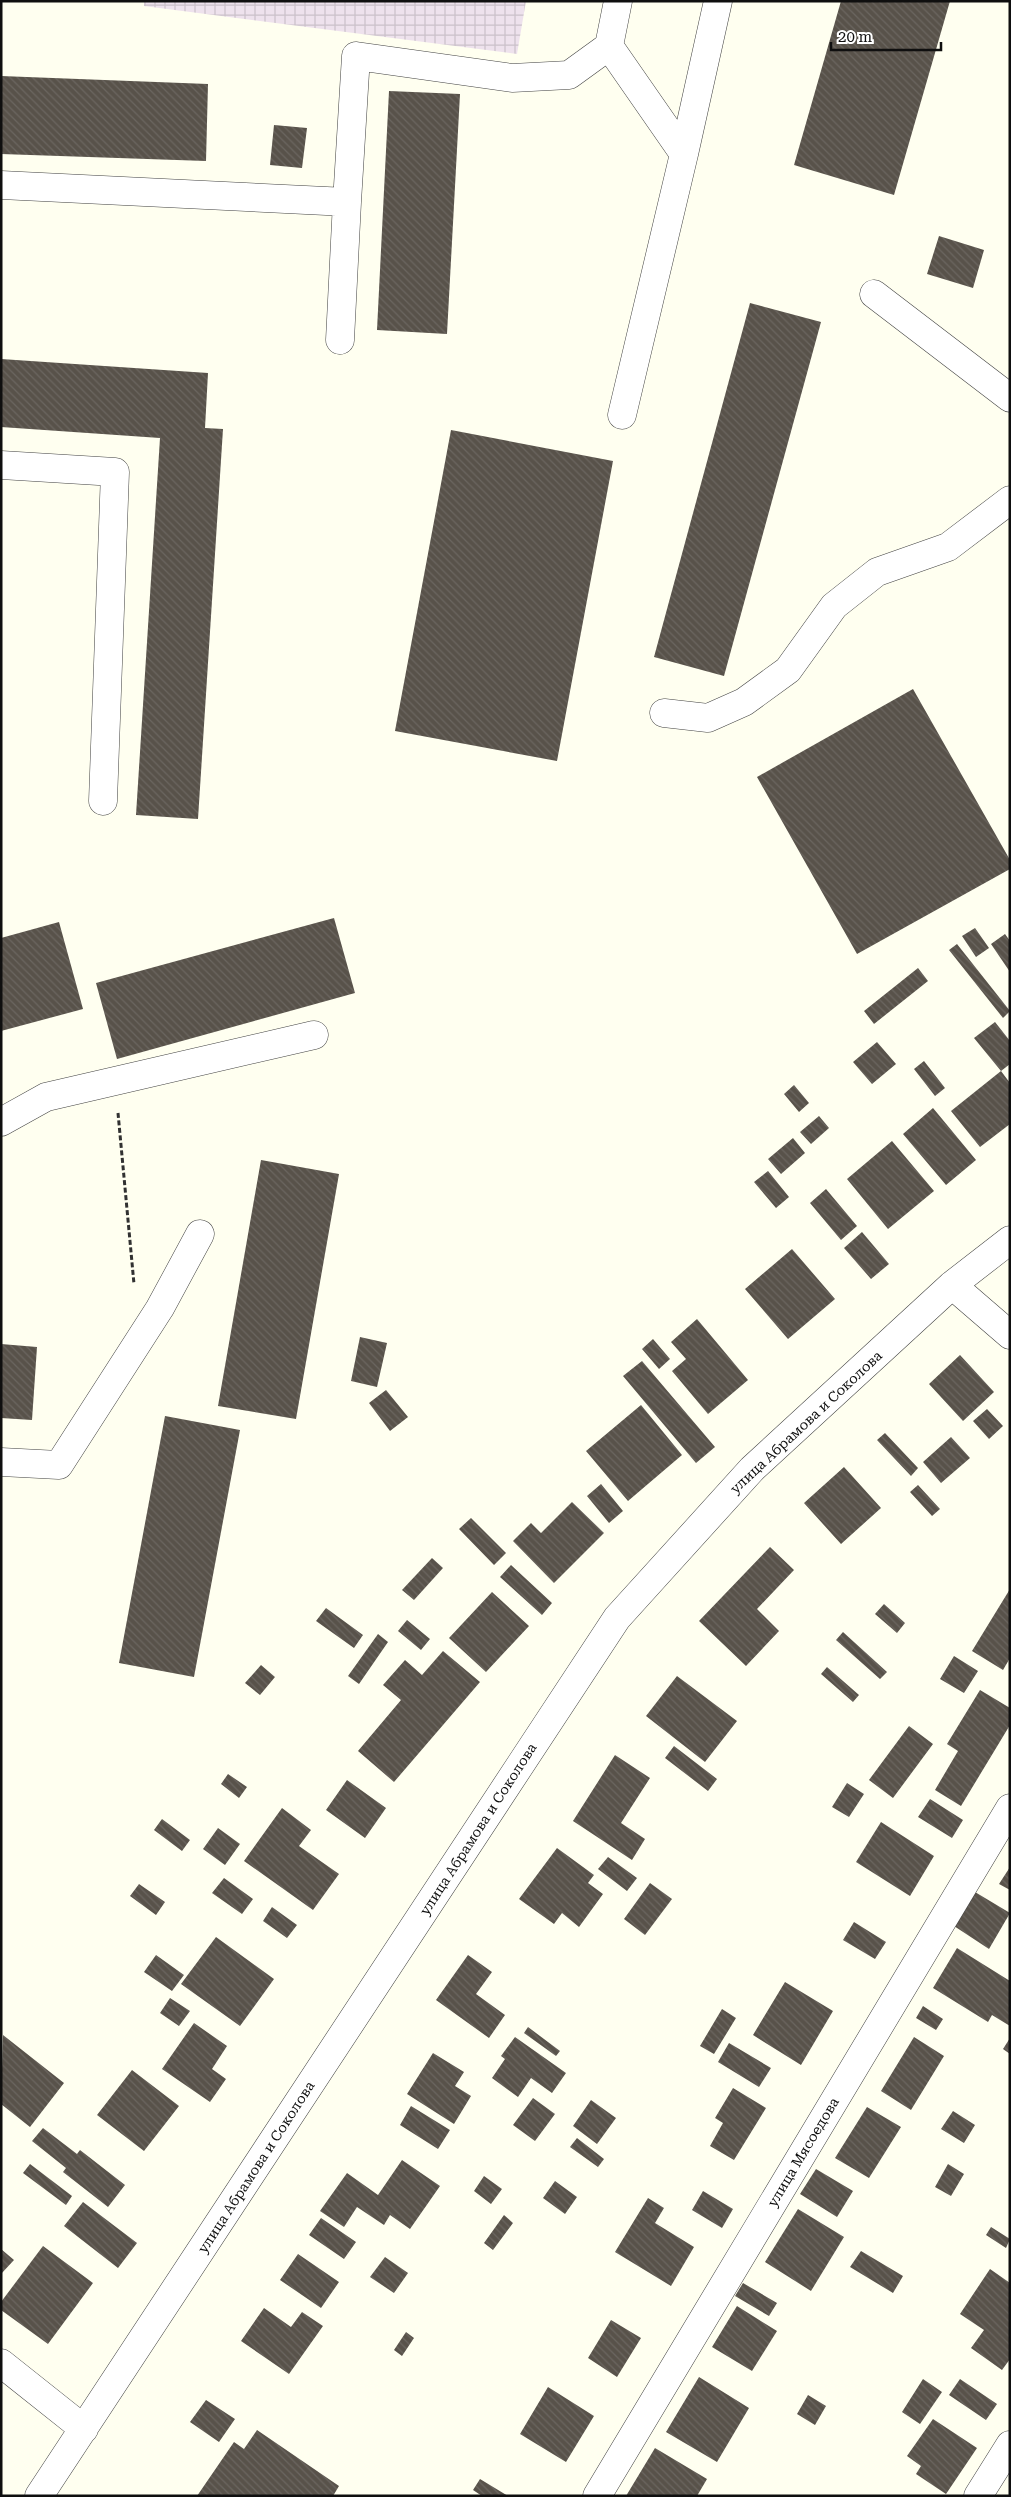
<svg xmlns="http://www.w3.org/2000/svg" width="1011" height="2497" viewBox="0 0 1011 2497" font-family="'Roboto Serif',serif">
  <defs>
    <pattern id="industrial-grid" width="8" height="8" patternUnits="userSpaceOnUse" patternTransform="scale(1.25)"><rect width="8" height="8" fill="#eee2ed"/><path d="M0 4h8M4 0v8" fill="none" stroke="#cbc1ca"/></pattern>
    <pattern id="building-back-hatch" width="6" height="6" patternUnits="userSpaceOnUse" patternTransform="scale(1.25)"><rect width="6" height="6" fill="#58524a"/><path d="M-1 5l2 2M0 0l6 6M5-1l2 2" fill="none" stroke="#6b6660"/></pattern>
  </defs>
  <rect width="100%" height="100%" fill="#fffff0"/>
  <!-- industrial -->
  <path fill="url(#industrial-grid)" d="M144,1H526L517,54L144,6Z"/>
  <!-- building -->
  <path fill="url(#building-back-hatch)" d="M841,1H950L894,195L794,165Z
    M1,76L208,84L206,161L1,154Z
    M389,91L460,94L447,334L377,330Z
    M274,125L307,128L302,168L270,165Z
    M939,236L984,250L973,288L927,274Z
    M750,303L821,322L724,676L654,657Z
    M1,359L208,373L205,428L223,429L198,819L136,815L160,438L1,427Z
    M451,430L613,461L557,761L395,731Z
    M913,689L1010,860V869L857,954L757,777Z
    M334,918L355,993L117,1059L96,983Z
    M59,922L83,1009L1,1031V938Z
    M975,928L989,948L976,957L962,936Z
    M1005,934L1010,941V972L991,944Z
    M957,944L1010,1011L1003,1018L949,950Z
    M918,968L928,981L874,1024L864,1011Z
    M995,1022L1010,1041V1064L1001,1071L974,1038Z
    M877,1042L896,1064L872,1084L853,1062Z
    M924,1061L945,1088L935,1096L914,1069Z
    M1001,1071L1010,1083V1124L980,1147L951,1111Z
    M794,1085L809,1103L799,1112L784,1094Z
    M933,1108L976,1160L946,1185L903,1134Z
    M819,1116L829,1128L811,1144L800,1132Z
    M793,1138L805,1153L781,1174L768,1159Z
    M892,1141L934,1191L888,1229L847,1179Z
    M261,1160L339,1174L296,1419L218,1406Z
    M768,1171L789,1197L776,1208L754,1182Z
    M826,1189L857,1226L841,1240L810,1203Z
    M862,1232L889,1264L871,1279L844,1248Z
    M792,1249L835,1299L788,1339L745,1289Z
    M697,1319L748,1380L708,1414L672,1371L686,1359L671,1342Z
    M360,1337L387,1343L377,1387L351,1381Z
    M653,1339L670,1359L659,1369L642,1349Z
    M1,1344L37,1347L32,1420L1,1418Z
    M960,1355L994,1392L963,1421L929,1384Z
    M642,1361L715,1447L696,1463L623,1376Z
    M386,1390L408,1417L390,1431L369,1403Z
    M641,1405L682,1455L628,1501L586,1451Z
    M987,1409L1003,1426L989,1439L973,1421Z
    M165,1416L240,1430L194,1677L119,1663Z
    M885,1433L918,1468L911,1476L877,1440Z
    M951,1437L970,1458L941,1483L923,1462Z
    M844,1467L881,1508L841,1544L804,1503Z
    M601,1484L623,1511L609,1523L587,1496Z
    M918,1485L940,1509L932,1516L910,1492Z
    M572,1502L604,1533L554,1583L513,1541L531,1523L541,1533Z
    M471,1518L506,1553L494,1565L459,1529Z
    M770,1547L794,1570L757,1609L779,1631L746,1666L699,1621Z
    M432,1558L443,1568L414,1600L402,1590Z
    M511,1565L552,1603L542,1615L500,1577Z
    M1010,1589V1658L1003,1670L972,1651Z
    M492,1592L529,1626L486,1672L449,1638Z
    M884,1604L905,1623L897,1633L875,1614Z
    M326,1608L363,1635L354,1648L316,1621Z
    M407,1620L430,1639L421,1650L398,1631Z
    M843,1632L887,1672L880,1679L836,1640Z
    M378,1634L388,1642L359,1684L348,1676Z
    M443,1651L480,1682L394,1782L358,1751L401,1700L383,1685L405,1660L422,1675Z
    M954,1656L978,1671L964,1693L940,1679Z
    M261,1665L275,1677L260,1695L245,1683Z
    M827,1667L859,1695L853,1702L821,1674Z
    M677,1676L737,1721L705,1762L646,1716Z
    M980,1690L1010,1708V1725L961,1806L935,1790L958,1751L947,1744Z
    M909,1726L933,1744L893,1798L869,1780Z
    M674,1746L717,1779L708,1791L665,1758Z
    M615,1755L650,1778L621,1823L645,1839L632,1860L573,1821Z
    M228,1774L247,1787L239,1798L221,1784Z
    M347,1780L386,1808L365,1838L326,1810Z
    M847,1783L864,1794L849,1817L832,1807Z
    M930,1799L963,1820L952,1838L918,1817Z
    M282,1808L311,1830L299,1846L339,1874L313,1910L244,1861Z
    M162,1819L190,1840L182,1851L154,1830Z
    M881,1822L934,1856L910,1896L856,1862Z
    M218,1828L240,1844L225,1865L203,1849Z
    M557,1848L594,1875L588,1883L603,1894L579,1927L562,1913L554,1924L519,1899Z
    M608,1857L637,1878L627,1891L598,1869Z
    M1010,1867V1890L999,1884Z
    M224,1878L253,1899L242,1914L212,1893Z
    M650,1883L672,1899L645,1935L624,1919Z
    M139,1884L165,1902L156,1915L130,1896Z
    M975,1892L1010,1913L989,1949L954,1926Z
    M272,1907L297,1925L287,1938L263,1921Z
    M854,1922L886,1942L875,1959L843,1940Z
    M216,1937L274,1979L240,2026L181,1984Z
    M957,1948L1010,1981V2026L992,2015L988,2022L933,1988Z
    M156,1955L184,1975L172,1991L144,1972Z
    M468,1955L492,1972L476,1994L505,2015L489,2038L436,2000Z
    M785,1982L833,2011L801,2065L753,2035Z
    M170,1998L190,2011L179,2026L160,2013Z
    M923,2006L943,2019L936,2030L916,2018Z
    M722,2009L736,2018L714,2054L700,2046Z
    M194,2023L227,2046L212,2069L226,2079L210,2102L162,2069Z
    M528,2027L560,2051L556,2056L524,2033Z
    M3,2035L64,2083L30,2127L1,2104Z
    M515,2037L566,2073L552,2093L531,2078L518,2097L492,2078L505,2059L501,2056Z
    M914,2037L944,2056L911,2110L881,2091Z
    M1010,2038V2054L1003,2049Z
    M729,2043L771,2068L759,2087L718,2062Z
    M433,2053L464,2072L455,2086L471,2096L454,2124L407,2094Z
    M132,2070L179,2106L144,2151L97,2115Z
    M733,2088L766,2108L734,2160L710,2146L723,2123L715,2118Z
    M533,2098L555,2114L535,2141L513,2125Z
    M591,2100L616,2118L597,2144L573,2126Z
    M411,2106L450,2130L438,2149L400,2125Z
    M867,2107L901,2127L869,2178L835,2158Z
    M953,2111L975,2125L964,2143L941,2129Z
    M43,2128L77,2154L80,2150L125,2185L108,2207L63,2172L66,2168L32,2141Z
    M577,2138L604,2159L598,2167L570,2147Z
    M402,2160L440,2186L410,2229L390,2215L384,2225L357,2207L344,2227L320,2211L347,2173L378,2195Z
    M30,2164L72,2196L66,2205L23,2173Z
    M948,2164L964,2174L951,2196L935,2187Z
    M816,2169L853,2191L837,2217L800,2194Z
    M484,2176L502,2189L491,2204L474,2191Z
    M555,2181L577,2197L565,2214L543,2198Z
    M703,2191L733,2209L722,2228L692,2210Z
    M648,2198L664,2208L655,2223L694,2247L671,2286L615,2252Z
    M83,2202L137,2243L118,2268L64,2226Z
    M798,2209L844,2237L811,2291L765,2262Z
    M504,2215L513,2223L493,2250L484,2243Z
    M321,2218L356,2242L344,2259L309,2235Z
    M991,2227L1010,2239L1006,2248L986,2235Z
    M43,2246L93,2283L48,2344L1,2310V2302Z
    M1,2249L14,2260L1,2274Z
    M861,2251L903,2276L893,2293L850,2267Z
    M298,2254L339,2282L321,2308L280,2280Z
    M385,2257L408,2273L394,2293L370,2277Z
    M990,2269L1010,2283V2359L1002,2370L971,2348L984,2330L960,2314Z
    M743,2283L777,2303L769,2316L735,2296Z
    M737,2306L777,2331L752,2371L712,2347Z
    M264,2308L291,2327L302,2312L323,2326L289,2374L241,2341Z
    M611,2320L641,2338L617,2377L588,2358Z
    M406,2332L414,2338L402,2356L394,2350Z
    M699,2377L749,2408L717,2462L666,2432Z
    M923,2379L942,2392L920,2424L902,2412Z
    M960,2379L997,2404L986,2420L949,2395Z
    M548,2387L594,2416L566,2462L520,2434Z
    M808,2395L826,2406L815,2425L797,2414Z
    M206,2400L235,2419L219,2442L190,2422Z
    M933,2419L977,2448L946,2494L916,2474L921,2466L907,2456Z
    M257,2430L339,2486L333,2496H197L234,2442L244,2449Z
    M655,2448L707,2479L697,2496H626Z
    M480,2479L508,2496H482L473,2490Z"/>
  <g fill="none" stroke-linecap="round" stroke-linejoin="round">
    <defs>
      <path id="minor" d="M618,1L609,46L684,154L622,415
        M684,154L718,1
        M1,185L347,202L356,56L512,78L569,75L609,46
        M874,294L1010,398
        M340,340L347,202
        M1,465L115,472L103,801
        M664,713L708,718L744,702L788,670L834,606L877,572L948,547L1010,500
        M1,1122L46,1097L314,1035
        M952,1285L1010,1335
        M1,1462L59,1465L160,1308L200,1234
        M1,2363L84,2429
        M39,2496L617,1618L752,1469L952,1285L1010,1240
        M597,2496L1010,1808
        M978,2496L1010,2445"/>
    </defs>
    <!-- minor casing -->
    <use href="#minor" stroke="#424242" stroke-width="29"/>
    <!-- path -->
    <path stroke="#313131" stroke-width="3" stroke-dasharray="5 2.5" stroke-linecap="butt" d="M118,1113L134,1284"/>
    <!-- minor -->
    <use href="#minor" stroke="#fff" stroke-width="28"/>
  </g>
  <g text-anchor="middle" stroke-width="5" stroke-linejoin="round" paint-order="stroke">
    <!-- street labels -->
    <g font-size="14" fill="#0f0f0f" stroke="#fff">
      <text transform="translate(806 1422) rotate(-43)" y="5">улица Абрамова и Соколова</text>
      <text transform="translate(478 1829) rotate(-57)" y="5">улица Абрамова и Соколова</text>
      <text transform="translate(803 2152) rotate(-59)" y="5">улица Мясоедова</text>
      <text transform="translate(256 2167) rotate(-57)" y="5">улица Абрамова и Соколова</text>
    </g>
  </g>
  <!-- border -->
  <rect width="1011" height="2497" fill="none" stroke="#0f0f0f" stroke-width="5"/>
  <!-- scale -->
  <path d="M831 42v8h110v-8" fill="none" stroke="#0f0f0f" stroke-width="2.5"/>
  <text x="838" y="42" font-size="15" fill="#0f0f0f" stroke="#ffffff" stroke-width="4" paint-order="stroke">20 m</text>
</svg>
